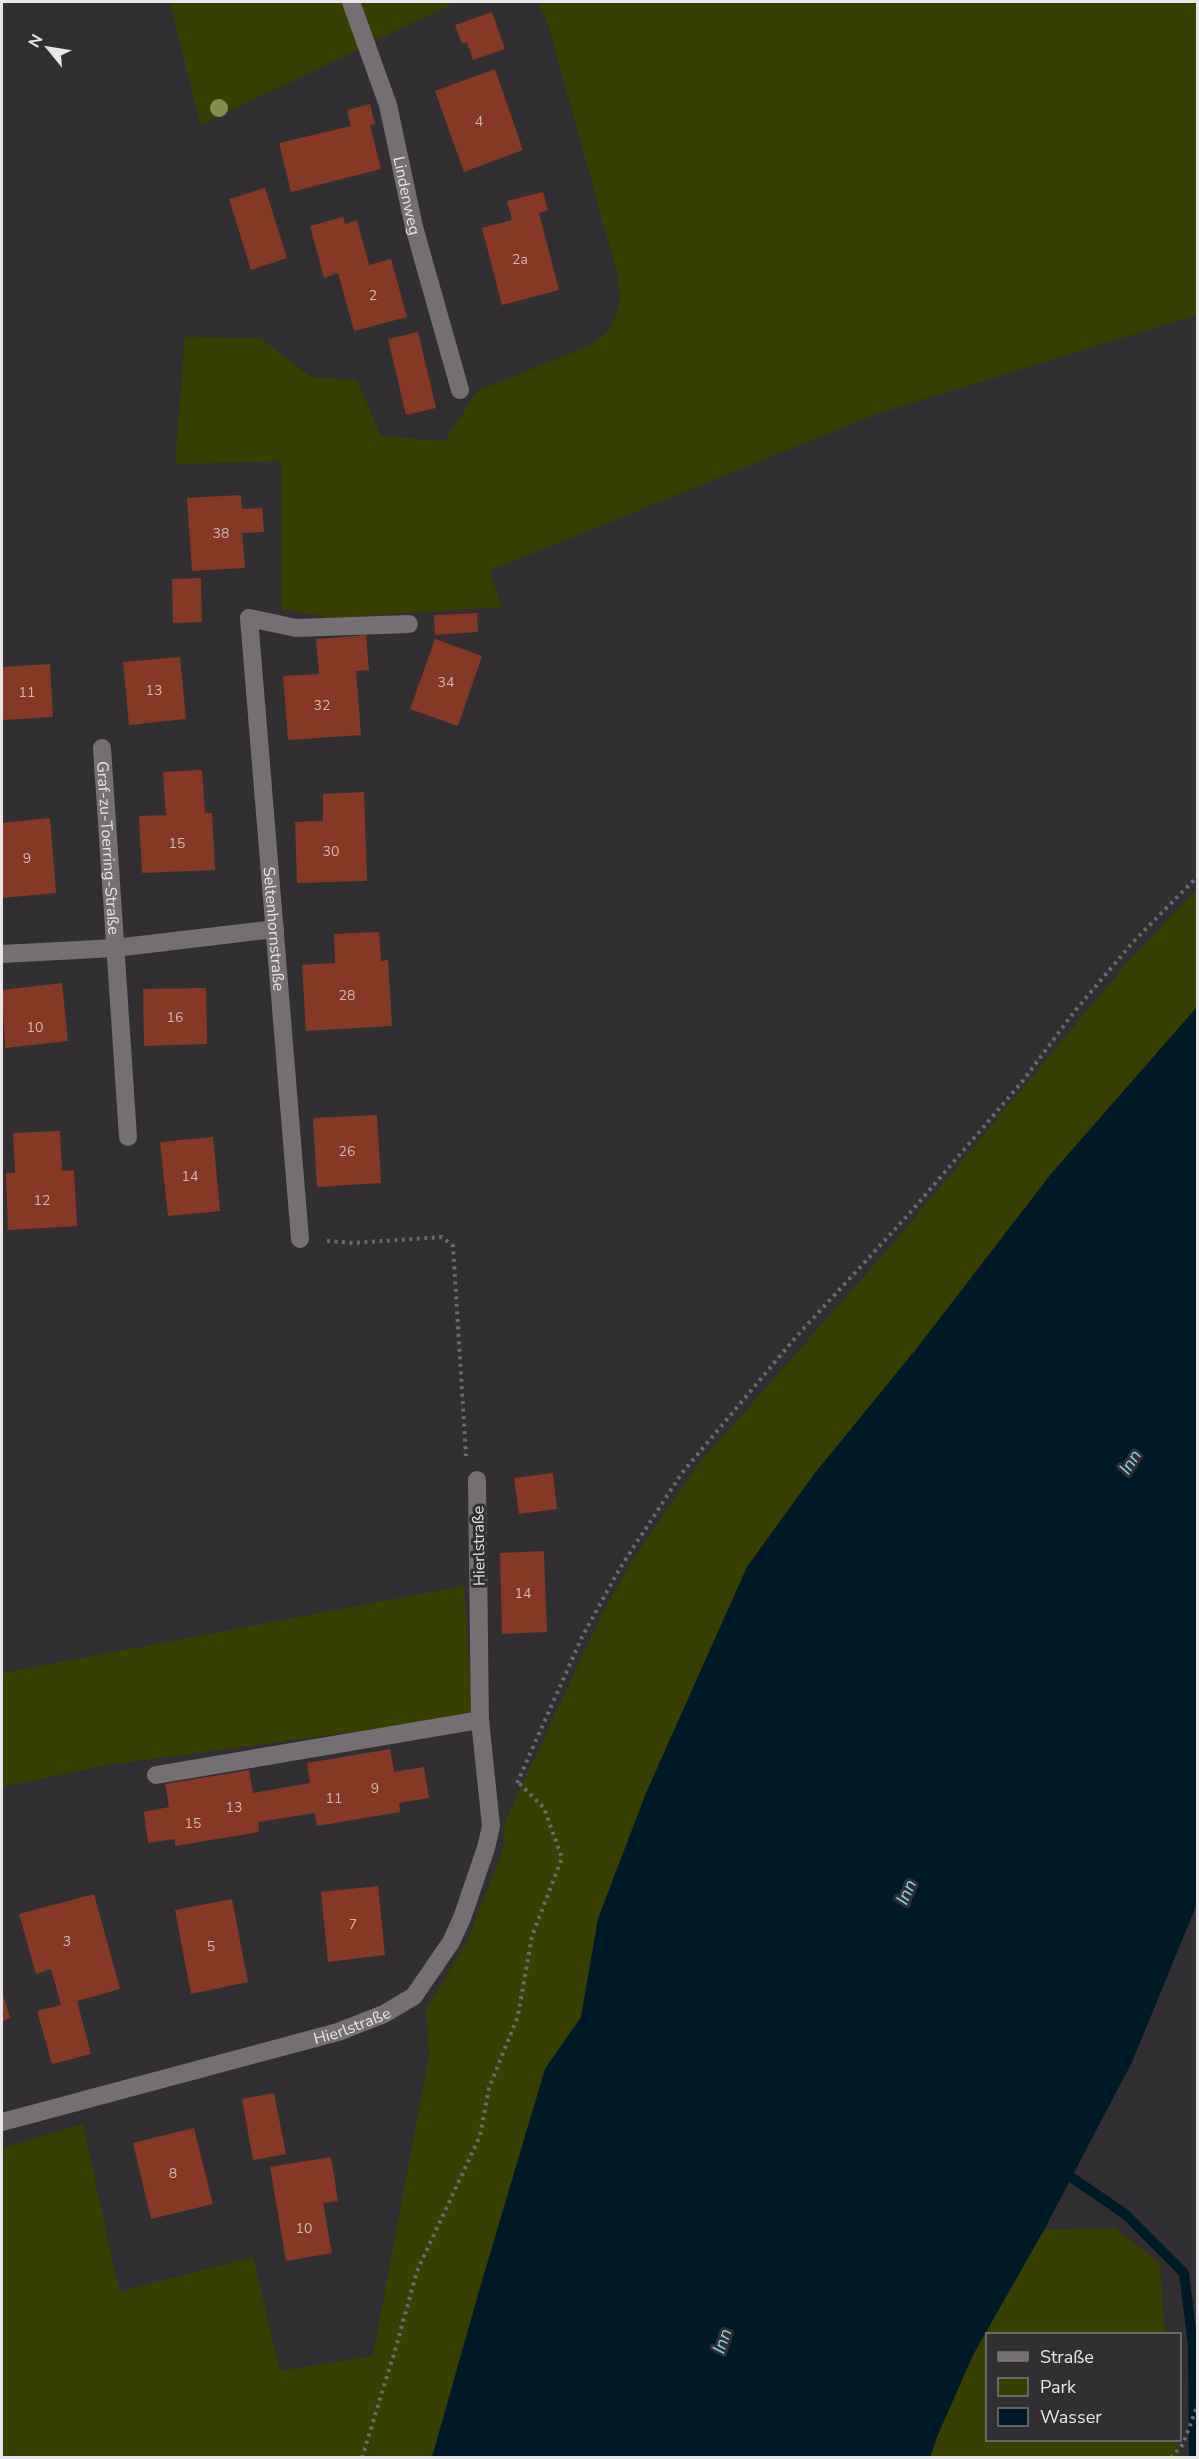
<svg xmlns="http://www.w3.org/2000/svg" width="1199" height="2459" viewBox="0 0 1199 2459" font-family="'Nunito Sans',sans-serif">
  <rect width="100%" height="100%" fill="#322f32"/>
  <!-- green -->
  <path fill="#374000" d="M170,2H456L201,125Z
    M538,2H1197V315L876,414L489,571L502,607L333,618L281,609V461L175,464L185,337L260,338L311,377L357,380L381,436L445,441L477,391L589,346L609,331L620,304L618,276L547,21Z
    M1197,889V1007L1051,1174L917,1348L815,1473L747,1567L646,1793L598,1918L581,2017L545,2069L482,2281L432,2457L2,2458V2148L83,2124L119,2292L253,2257L280,2371L373,2356L429,2055L426,2010L467,1941L504,1847V1824L602,1614L633,1559L697,1466L897,1239L1127,963Z
    M464,1586L473,1716L107,1765L2,1787V1673Z
    M1115,2228L1160,2263L1165,2334H988V2440H1177L1180,2457L930,2458C956,2377 1002,2304 1044,2230Z"/>
  <!-- water -->
  <path fill="#001926" d="M1197,1007V1904L1132,2062L1044,2230L973,2355L937,2437L930,2457H432L482,2281L545,2069L581,2017L598,1919L646,1793L747,1567L815,1473L917,1348L1051,1174Z"/>
  <g fill="none" stroke-linecap="round" stroke-linejoin="round">
    <!-- stream -->
    <path stroke="#001926" stroke-width="10" d="M1062,2171L1125,2214L1184,2273L1193,2345L1194,2458"/>
  </g>
  <!-- building -->
  <path fill="#853824" d="M492,12L505,49L473,60L467,42L462,44L455,25Z
    M495,69L523,150L464,172L435,91Z
    M370,104L375,124L370,125L381,169L291,192L279,143L351,126L347,110Z
    M265,188L287,258L251,270L229,199Z
    M543,192L548,210L539,213L559,290L502,305L482,228L512,220L507,201Z
    M343,217L345,224L357,220L369,265L391,259L407,317L354,331L338,273L324,278L310,226Z
    M418,332L436,408L406,415L388,339Z
    M241,495L242,509L262,508L264,532L242,533L245,568L192,571L187,498Z
    M201,578L202,622L173,623L172,579Z
    M477,613L478,632L435,635L434,615Z
    M366,635L369,670L356,671L361,735L288,740L283,676L319,674L316,639Z
    M435,639L482,656L458,726L410,709Z
    M180,657L186,719L129,725L123,662Z
    M50,664L53,717L2,720V667Z
    M202,770L205,813H212L215,870L142,873L139,816L166,815L163,772Z
    M364,792L367,881L297,883L295,822L323,821V794Z
    M50,818L56,893L2,898V823Z
    M379,932L381,961L388,960L392,1026L306,1031L302,965L335,963L334,934Z
    M62,983L68,1041L5,1048L2,990Z
    M206,988L207,1044L144,1046L143,989Z
    M377,1115L381,1183L317,1187L313,1118Z
    M60,1131L62,1171L74,1170L77,1226L8,1230L6,1173H15L13,1133Z
    M213,1137L220,1211L168,1216L160,1142Z
    M553,1473L557,1509L519,1514L514,1478Z
    M544,1551L547,1632L502,1634L500,1553Z
    M390,1749L394,1772L424,1767L429,1798L399,1803L400,1812L317,1826L315,1813L258,1822L259,1832L175,1846V1839L148,1843L144,1812L169,1807L165,1784L249,1770L253,1793L310,1783L307,1763Z
    M378,1886L385,1955L328,1962L321,1892Z
    M94,1894L120,1989L77,2001L91,2054L52,2064L37,2011L61,2005L51,1969L36,1974L19,1914Z
    M232,1899L248,1982L191,1994L175,1910Z
    M2,1991L10,2018L2,2021Z
    M274,2093L286,2154L253,2160L242,2099Z
    M194,2128L213,2204L151,2219L133,2143Z
    M331,2157L338,2201L323,2203L332,2253L286,2261L270,2167Z"/>
  <g fill="none" stroke-linecap="round" stroke-linejoin="round">
    <!-- path -->
    <path stroke="#6d6a6d" stroke-width="4" stroke-dasharray="3 4.5" stroke-linecap="butt" d="M327,1241L354,1243L442,1237L453,1246L466,1456
      M517,1783L582,1637L620,1568L682,1473L795,1338L908,1215L1022,1082L1074,1012L1133,942L1198,876
      M362,2458L396,2347L417,2271L480,2136L489,2088L518,2016L532,1936L562,1858L544,1808L518,1782
      M1171,2458L1183,2444L1198,2404"/>
    <!-- service -->
    <path stroke="#736f73" stroke-width="18" d="M249,618L296,628L409,624"/>
    <!-- minor -->
    <g stroke="#736f73" stroke-width="18">
      <path id="s1" d="M351,2L388,105L414,227L460,390"/>
      <path id="s2" d="M249,618L300,1239"/>
      <path id="s3" d="M102,748L128,1137"/>
      <path d="M2,954L115,948L275,929"/>
      <path d="M156,1775L480,1720"/>
      <path id="s4" d="M2,2122L338,2032L384,2014L414,1996L451,1942L462,1918L486,1848L491,1826L480,1720L477,1480"/>
    </g>
  </g>
  <!-- trees -->
  <circle fill="#828d50" cx="219" cy="108" r="9"/>
  <g text-anchor="middle" stroke-width="6" stroke-linejoin="round" paint-order="stroke">
    <!-- number labels -->
    <g font-size="14" fill="#cfbab7">
      <text x="479" y="126">4</text>
      <text x="520" y="264">2a</text>
      <text x="373" y="300">2</text>
      <text x="221" y="538">38</text>
      <text x="446" y="687">34</text>
      <text x="154" y="695">13</text>
      <text x="27" y="697">11</text>
      <text x="322" y="710">32</text>
      <text x="177" y="848">15</text>
      <text x="331" y="856">30</text>
      <text x="27" y="863">9</text>
      <text x="347" y="1000">28</text>
      <text x="175" y="1022">16</text>
      <text x="35" y="1032">10</text>
      <text x="347" y="1156">26</text>
      <text x="190" y="1181">14</text>
      <text x="42" y="1205">12</text>
      <text x="523" y="1598">14</text>
      <text x="375" y="1793">9</text>
      <text x="334" y="1803">11</text>
      <text x="234" y="1812">13</text>
      <text x="193" y="1828">15</text>
      <text x="353" y="1929">7</text>
      <text x="67" y="1946">3</text>
      <text x="211" y="1951">5</text>
      <text x="173" y="2178">8</text>
      <text x="304" y="2233">10</text>
    </g>
    <!-- street labels -->
    <g font-size="16" fill="#e8e6e8" stroke="#322f32">
      <text dy="6" stroke="none"><textPath href="#s1" startOffset="202">Lindenweg</textPath></text>
      <text dy="6" stroke="none"><textPath href="#s3" startOffset="100">Graf-zu-Toerring-Straße</textPath></text>
      <text dy="6" stroke="none"><textPath href="#s2" startOffset="312">Seltenhornstraße</textPath></text>
      <text transform="translate(478 1546) rotate(-91)" y="6">Hierlstraße</text>
      <text dy="6" stroke="none"><textPath href="#s4" startOffset="363">Hierlstraße</textPath></text>
    </g>
    <!-- water labels -->
    <g font-size="18" font-style="italic" fill="#8bd1f3" stroke="#322f32">
      <text transform="translate(1130 1462) rotate(-57)" y="6">Inn</text>
      <text transform="translate(906 1892) rotate(-66)" y="6">Inn</text>
      <text transform="translate(722 2341) rotate(-71)" y="6">Inn</text>
    </g>
  </g>
  <!-- border -->
  <rect width="1199" height="2459" fill="none" stroke="#e8e6e8" stroke-width="6"/>
  <!-- legend -->
  <rect x="986" y="2333" width="195" height="108" fill="#322f32" stroke="#7b787b" stroke-width="1.5"/>
  <rect x="998" y="2352" width="30" height="9" fill="#736f73" stroke="#7b787b" stroke-width="1.5"/>
  <text x="1040" y="2363" font-size="18" fill="#e8e6e8">Straße</text>
  <rect x="998" y="2378" width="30" height="18" fill="#374000" stroke="#7b787b" stroke-width="1.5"/>
  <text x="1040" y="2393" font-size="18" fill="#e8e6e8">Park</text>
  <rect x="998" y="2408" width="30" height="18" fill="#001926" stroke="#7b787b" stroke-width="1.5"/>
  <text x="1040" y="2423" font-size="18" fill="#e8e6e8">Wasser</text>
  <!-- north arrow -->
  <g transform="translate(48 48) rotate(300)" stroke="#322f32" stroke-width="4.5" paint-order="stroke">
  <path d="M0-4.5L10 22L0 15L-10 22Z" fill="#e8e6e8"/>
  <text y="-9" font-size="16" font-weight="bold" text-anchor="middle" fill="#e8e6e8">N</text>
  </g>
</svg>
